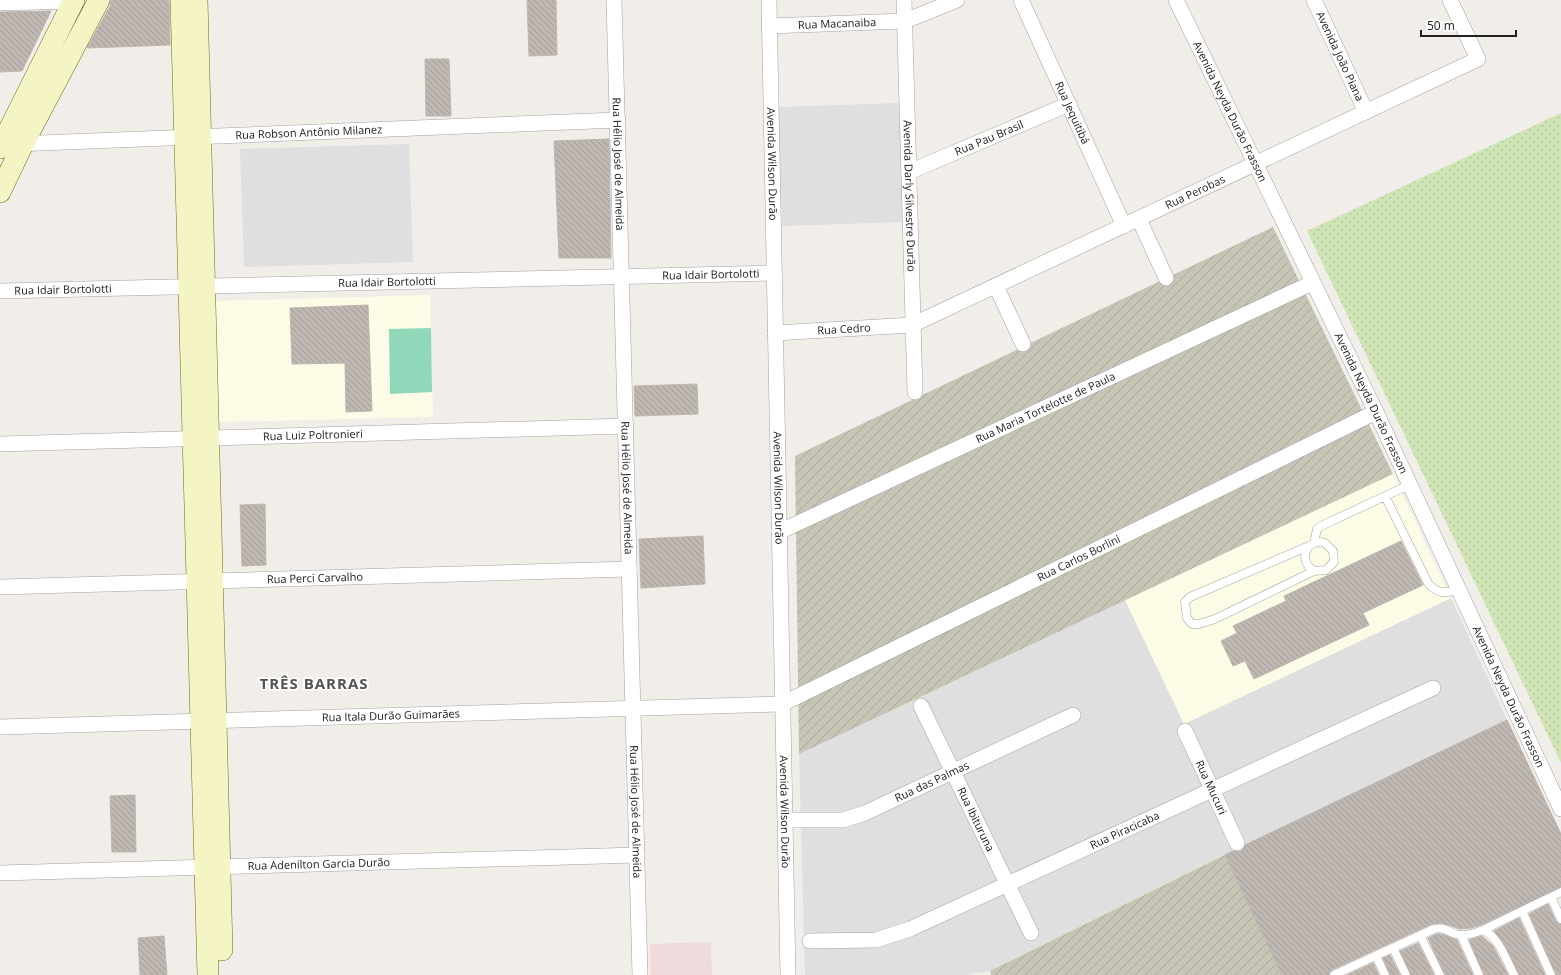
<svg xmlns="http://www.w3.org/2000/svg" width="1561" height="975" viewBox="0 0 1561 975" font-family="'Open Sans',sans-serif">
  <defs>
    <pattern id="construction-furrows" width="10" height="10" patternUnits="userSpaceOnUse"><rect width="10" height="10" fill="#c5c4b5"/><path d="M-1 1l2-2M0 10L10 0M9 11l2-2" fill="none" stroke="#a9a89b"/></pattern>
    <pattern id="grass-dots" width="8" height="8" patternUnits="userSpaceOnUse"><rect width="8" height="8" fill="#cfe5b5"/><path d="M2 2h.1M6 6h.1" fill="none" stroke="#b1c49b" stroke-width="1.8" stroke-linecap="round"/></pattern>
    <pattern id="building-back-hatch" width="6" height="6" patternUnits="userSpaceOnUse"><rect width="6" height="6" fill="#beb7b2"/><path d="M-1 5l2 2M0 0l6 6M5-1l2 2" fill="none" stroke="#a39d99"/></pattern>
  </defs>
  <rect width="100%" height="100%" fill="#f1eee9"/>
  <!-- residential -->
  <path fill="#dfdfdf" d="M899,103L903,222L782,226L778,107Z
    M409,144L413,262L244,267L240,149Z
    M1451,598L1507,720L1225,855L990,971L965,975H805L799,754L1125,600L1184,724Z"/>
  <!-- commercial -->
  <path fill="#efdbdb" d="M711,942L712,975H651L650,944Z"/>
  <!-- education -->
  <path fill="#fcfce6" d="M430,295L433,417L218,422L215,301Z
    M1393,474L1451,598L1184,724L1125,600Z"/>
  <!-- construction -->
  <path fill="url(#construction-furrows)" d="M1273,227L1393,474L799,754L795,456Z
    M1225,855L1282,975H991L990,971Z"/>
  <!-- grass -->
  <path fill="url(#grass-dots)" d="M1561,113V763L1307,231Z"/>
  <!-- pitch -->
  <path fill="#8fd8b9" d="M431,328L432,392L390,394L389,329Z"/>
  <!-- building -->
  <path fill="url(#building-back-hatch)" stroke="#c1b5ad" d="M111,0H169L170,45L87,48L110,6Z
    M527,0H556L557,55L529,56Z
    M51,11L22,71L0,72V12Z
    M425,59H449L451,116H426Z
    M609,139L611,258H559L554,141Z
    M368,305L372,411L346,412L345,363L292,364L290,308Z
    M697,384L698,414L635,416L634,386Z
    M265,504L266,565L242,566L240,505Z
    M703,536L705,584L641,588L639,539Z
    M1401,541L1423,585L1363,613L1369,625L1254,679L1245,661L1233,666L1221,641L1237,633L1233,626L1286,601L1284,596Z
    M1507,720L1561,834V887L1481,925L1471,928L1460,929L1442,923L1432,924L1332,970L1329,975H1282L1225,855L1233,851H1241L1245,845Z
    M135,795L136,852H112L110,796Z
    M1548,904L1556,921L1561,924V975H1556L1529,914Z
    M1519,918L1545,975H1519L1506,947L1494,931Z
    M1436,934H1442L1457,940L1473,975H1445L1428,938Z
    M164,936L167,975H140L138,938Z
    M1482,936L1493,946L1508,975H1484L1469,940Z
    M1418,943L1434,975H1411L1400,951Z
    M1390,955L1400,975H1390L1383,958Z
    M1373,963L1379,975H1347Z"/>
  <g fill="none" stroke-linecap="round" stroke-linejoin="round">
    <defs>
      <path id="service" d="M1385,496L1428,583C1437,594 1446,594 1458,589
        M1320,542L1325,543L1333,551L1334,562L1326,570L1314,571L1215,619L1199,624H1192L1187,618L1185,602L1190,597L1309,546L1314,543Z
        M1314,543L1317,529L1321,526L1409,485
        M1309,546C1302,556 1305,565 1314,571
        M1551,897L1561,919
        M1522,911L1551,975
        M1483,930L1561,892
        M1420,935L1440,975
        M1461,935L1479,975
        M1393,948L1406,975
        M1376,956L1385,975
        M1334,975L1434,929C1445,926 1447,932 1456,934C1465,937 1474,933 1483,930C1499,937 1506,960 1514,975"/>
      <g id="minor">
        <path id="s1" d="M614,0L640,975"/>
        <path id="s2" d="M769,0L788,975"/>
        <path id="s3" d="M904,0L915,392"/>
        <path id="s4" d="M1021,0L1124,226"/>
        <path id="s5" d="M1176,0L1376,412L1561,809"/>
        <path id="s6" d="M1314,0L1366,112"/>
        <path d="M0,3L73,1"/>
        <path id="s7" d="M769,26L905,21L957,0"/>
        <path id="s8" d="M15,144L618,120"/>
        <path id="s9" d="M909,172L1069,104"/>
        <path d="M1139,219L1166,278"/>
        <path d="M996,286L1023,344"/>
        <path id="s10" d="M0,291L774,273"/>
        <path id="s11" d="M775,333L912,325L1478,59L1450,0"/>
        <path id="s12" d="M0,444L626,426"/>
        <path id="s13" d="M779,532L1312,283"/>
        <path id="s14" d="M0,587L629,569"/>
        <path id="s15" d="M921,706L1031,933"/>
        <path id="s16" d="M0,727L782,704L1376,412"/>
        <path id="s17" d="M1185,731L1237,843"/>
        <path id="s18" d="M785,820H843L865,813L1073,715"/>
        <path id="s19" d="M0,873L637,855"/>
        <path id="s20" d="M810,941L876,940L910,929L1433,688"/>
      </g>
      <path id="secondary" d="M181,0L208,975
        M197,0L222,950
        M0,148L74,0
        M0,192L23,144L99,0"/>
    </defs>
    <!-- service casing -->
    <use href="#service" stroke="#a2a2a2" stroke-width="9"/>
    <!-- minor casing -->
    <use href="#minor" stroke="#a2a2a2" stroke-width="16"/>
    <!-- secondary casing -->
    <use href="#secondary" stroke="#6a7110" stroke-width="22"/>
    <!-- service -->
    <use href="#service" stroke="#fff" stroke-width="8"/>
    <!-- minor -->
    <use href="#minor" stroke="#fff" stroke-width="15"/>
    <!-- secondary -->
    <use href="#secondary" stroke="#f4f4c4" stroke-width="21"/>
  </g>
  <g text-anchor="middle" stroke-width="4" stroke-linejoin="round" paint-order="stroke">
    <!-- street labels -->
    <g font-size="11" fill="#212121" stroke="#fff">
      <text dy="4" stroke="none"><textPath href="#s7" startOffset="68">Rua Macanaiba</textPath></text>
      <text dy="4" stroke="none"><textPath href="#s6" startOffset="62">Avenida João Piana</textPath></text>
      <text dy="4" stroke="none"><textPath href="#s5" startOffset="124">Avenida Neyda Durão Frasson</textPath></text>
      <text dy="4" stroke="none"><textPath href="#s4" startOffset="124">Rua Jequitibá</textPath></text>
      <text dy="4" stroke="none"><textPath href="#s8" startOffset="294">Rua Robson Antônio Milanez</textPath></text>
      <text dy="4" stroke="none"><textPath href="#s9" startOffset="87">Rua Pau Brasil</textPath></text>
      <text dy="4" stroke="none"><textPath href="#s1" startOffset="164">Rua Hélio José de Almeida</textPath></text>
      <text dy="4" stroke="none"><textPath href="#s2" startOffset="164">Avenida Wilson Durão</textPath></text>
      <text dy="4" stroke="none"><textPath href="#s11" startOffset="450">Rua Perobas</textPath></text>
      <text dy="4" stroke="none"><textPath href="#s3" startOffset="196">Avenida Darly Silvestre Durão</textPath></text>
      <text dy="4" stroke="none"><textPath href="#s10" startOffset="711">Rua Idair Bortolotti</textPath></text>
      <text dy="4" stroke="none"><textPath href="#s10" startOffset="387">Rua Idair Bortolotti</textPath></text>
      <text dy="4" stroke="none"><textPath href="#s10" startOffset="63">Rua Idair Bortolotti</textPath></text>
      <text dy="4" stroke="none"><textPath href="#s11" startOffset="69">Rua Cedro</textPath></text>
      <text dy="4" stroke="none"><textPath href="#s5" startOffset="448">Avenida Neyda Durão Frasson</textPath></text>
      <text dy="4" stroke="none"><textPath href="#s13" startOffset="294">Rua Maria Tortelotte de Paula</textPath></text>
      <text dy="4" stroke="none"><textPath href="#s12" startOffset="313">Rua Luiz Poltronieri</textPath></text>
      <text dy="4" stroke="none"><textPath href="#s2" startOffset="488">Avenida Wilson Durão</textPath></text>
      <text dy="4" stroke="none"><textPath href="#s1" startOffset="488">Rua Hélio José de Almeida</textPath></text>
      <text dy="4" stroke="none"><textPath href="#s16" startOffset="1113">Rua Carlos Borlini</textPath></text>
      <text dy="4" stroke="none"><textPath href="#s14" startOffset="315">Rua Perci Carvalho</textPath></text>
      <text dy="4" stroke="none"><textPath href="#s5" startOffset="772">Avenida Neyda Durão Frasson</textPath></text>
      <text dy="4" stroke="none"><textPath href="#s16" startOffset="391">Rua Itala Durão Guimarães</textPath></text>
      <text dy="4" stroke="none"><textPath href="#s18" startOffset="155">Rua das Palmas</textPath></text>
      <text dy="4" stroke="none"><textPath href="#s17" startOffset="62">Rua Mucuri</textPath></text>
      <text dy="4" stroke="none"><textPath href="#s1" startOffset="812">Rua Hélio José de Almeida</textPath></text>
      <text dy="4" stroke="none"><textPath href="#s2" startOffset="812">Avenida Wilson Durão</textPath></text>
      <text dy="4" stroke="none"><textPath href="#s15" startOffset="126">Rua Ibituruna</textPath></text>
      <text dy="4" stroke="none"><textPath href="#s20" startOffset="338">Rua Piracicaba</textPath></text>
      <text dy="4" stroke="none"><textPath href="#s19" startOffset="319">Rua Adenilton Garcia Durão</textPath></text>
    </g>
    <!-- district labels -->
    <g font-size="15" font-weight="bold" letter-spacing="1" fill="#545454" stroke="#fff">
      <text x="314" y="689">TRÊS BARRAS</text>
    </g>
  </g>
  <!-- scale -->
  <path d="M1421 30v6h95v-6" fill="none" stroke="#212121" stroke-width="2"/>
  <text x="1427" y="30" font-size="12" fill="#212121" stroke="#ffffff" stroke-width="3" paint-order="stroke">50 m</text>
</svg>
